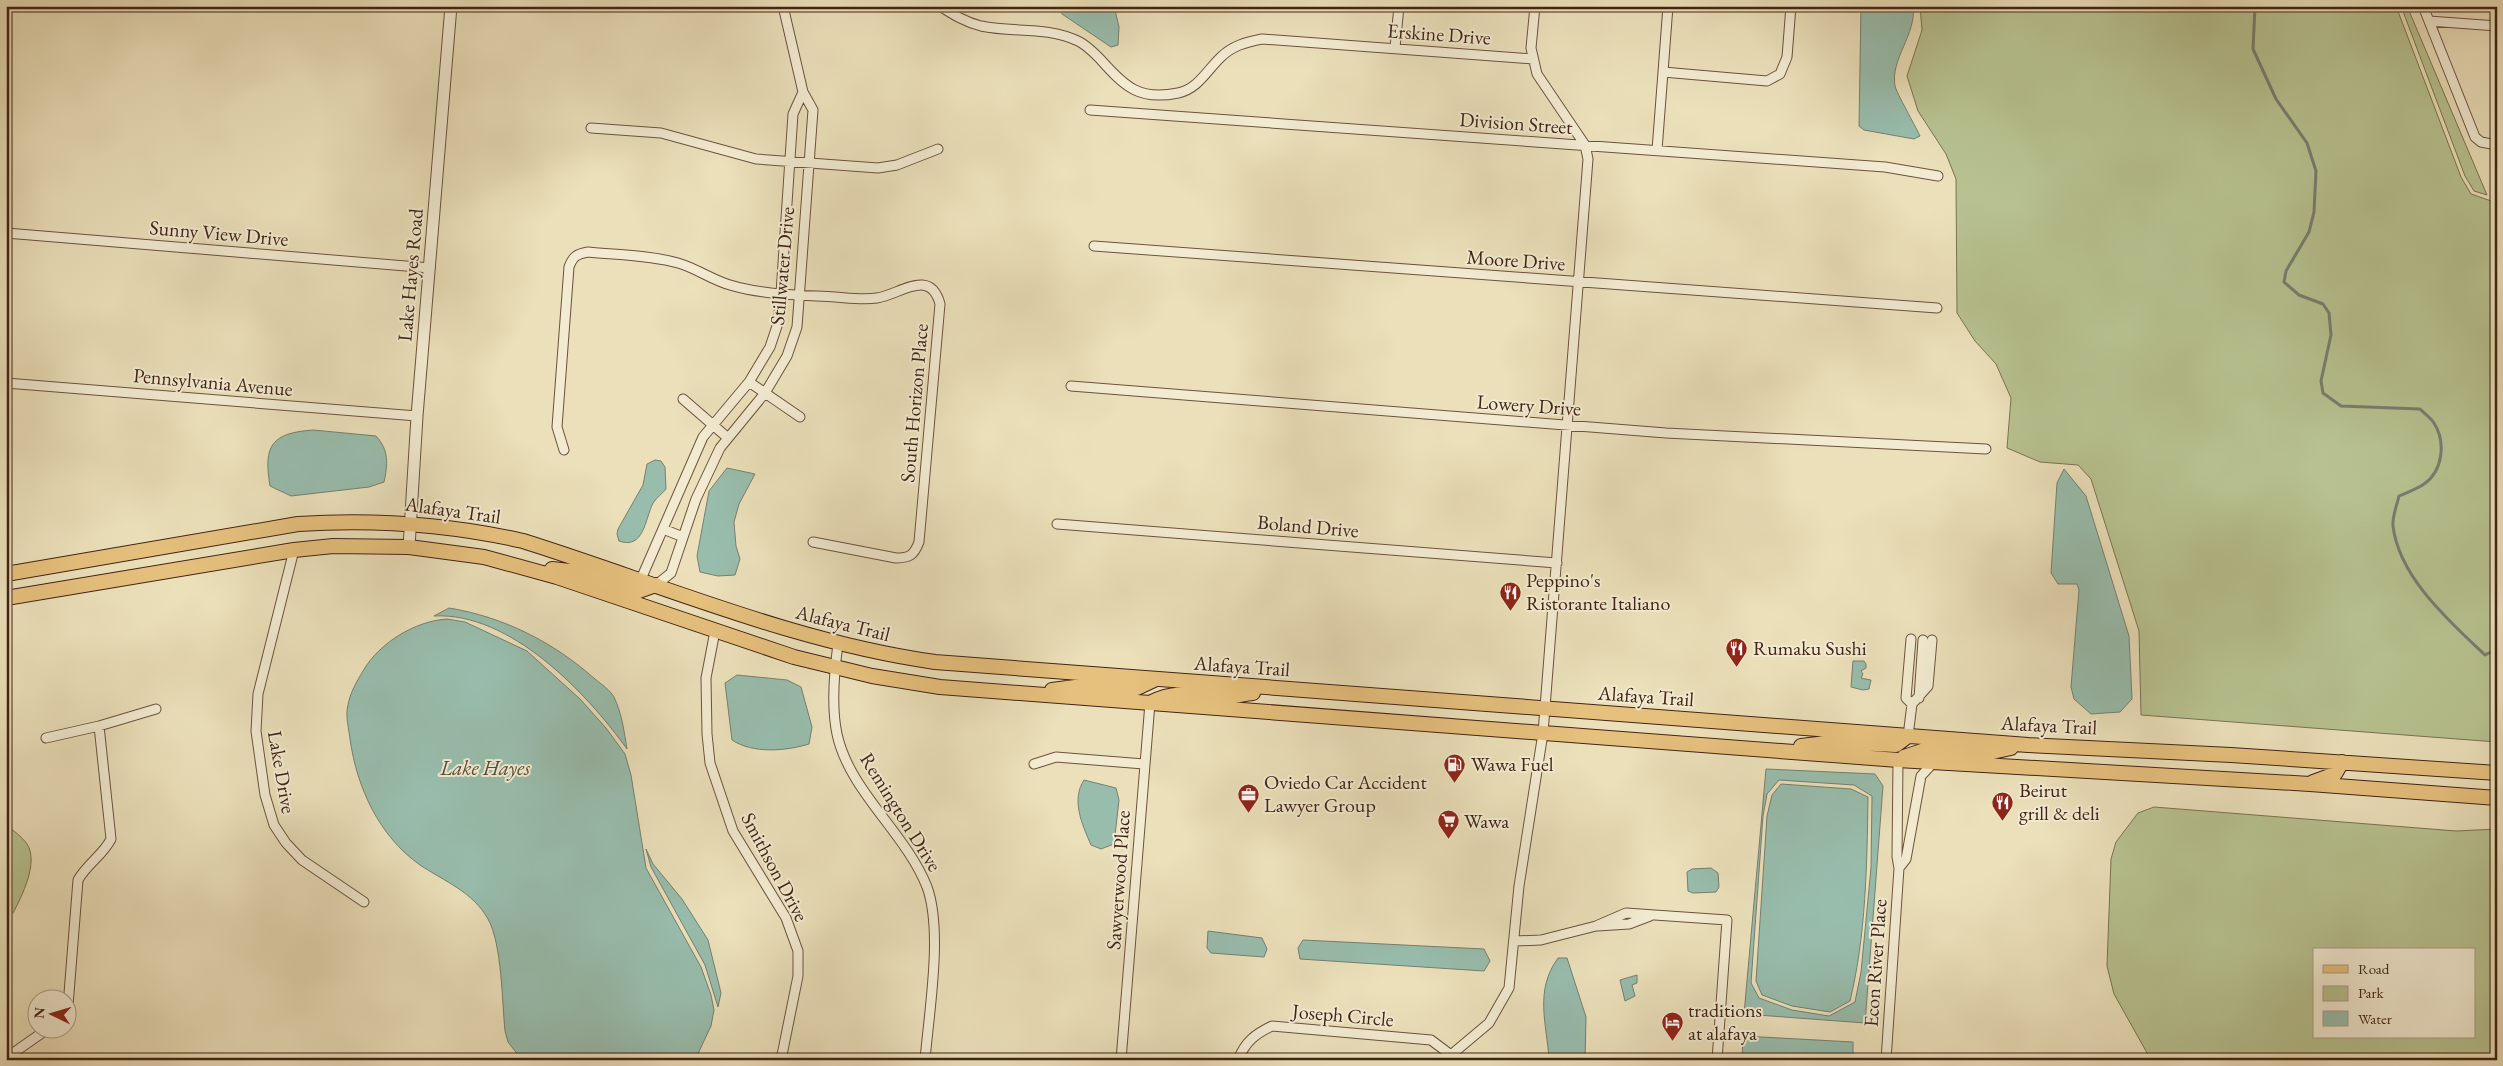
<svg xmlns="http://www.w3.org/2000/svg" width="2503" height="1066" viewBox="0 0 2503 1066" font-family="'EB Garamond',serif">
  <rect width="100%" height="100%" fill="#ebe0ba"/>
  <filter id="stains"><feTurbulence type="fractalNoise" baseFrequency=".004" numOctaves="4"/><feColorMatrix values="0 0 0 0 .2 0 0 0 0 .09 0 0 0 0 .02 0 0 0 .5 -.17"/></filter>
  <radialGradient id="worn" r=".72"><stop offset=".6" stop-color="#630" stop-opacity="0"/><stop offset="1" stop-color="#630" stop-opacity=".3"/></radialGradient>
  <!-- green -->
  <path fill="#b7c290" stroke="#7c7252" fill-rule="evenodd" d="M1920,6H2396L2461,177L2471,194L2497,203V742L2141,715L2139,631L2091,479L2078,465L2040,462L2007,448L2011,398L1996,364L1975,341L1957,313L1956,179L1946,154L1918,111L1907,76L1922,30Z
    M2401,6H2407L2487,195L2474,191L2465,176Z
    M2154,807L2456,831L2497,829V1060H2151L2114,994L2107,966L2111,859L2116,842L2138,813ZM2314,950H2474V1037H2314Z
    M6,825C13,830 22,837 27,844C39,862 22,896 13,913L6,915Z"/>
  <!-- water -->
  <path fill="#98bdad" stroke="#767f70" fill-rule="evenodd" d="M1058,6H1114L1119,27L1118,45L1111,47L1062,14Z
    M1861,6H1913C1917,34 1890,59 1895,86C1897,94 1915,125 1920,136L1914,139L1864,130L1859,126Z
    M313,430L376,436C389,450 388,464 384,482L369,487L291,496L270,486C263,445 272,433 313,430Z
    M655,460L661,461L665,467L666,489C662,494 657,497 653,503C645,519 644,550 619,541L617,534L618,529L643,485L647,464Z
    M727,468L755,474L739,504L734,522L736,546L740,559L735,575L718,576L700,572L697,556L709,491Z
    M2064,469L2086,496L2129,636L2132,699L2120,712L2091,714L2074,699L2071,687L2079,590L2077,584H2058L2051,573L2057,483Z
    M449,608C504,617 553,642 595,679C601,684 610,690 614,697C622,714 624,731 627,749C586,692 510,612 434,616Z
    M447,619L465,622L527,651L580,699L606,728L625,754L631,775L646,868L701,967L711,995L714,1010L711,1026L695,1060H522L508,1042L505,1031C502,1001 502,944 488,919C473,892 444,881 420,865C379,836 357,788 350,739C349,729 345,716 348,705C350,693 357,681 363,671C379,643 415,621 447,619Z
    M1853,661H1864L1866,664V668L1861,671L1863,674L1861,678L1871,680L1869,689L1863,690L1851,687Z
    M737,675L787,680L801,687L812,727L809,744C786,751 753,754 732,740L725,683Z
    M1766,769L1875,774L1883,786L1865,1023L1744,1014ZM1779,780L1854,785L1872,796L1871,868L1861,972L1855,1002L1829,1016L1792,1010L1759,998L1751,983L1763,816L1767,794Z
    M1084,780L1116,788L1119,800L1114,844L1101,849L1091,845C1082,824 1071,800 1084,780Z
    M1781,784L1851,789L1868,797C1867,865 1866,935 1850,1001L1830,1012L1792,1006L1762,995L1756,981L1767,816L1772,795Z
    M646,849L653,864L682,899L708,940L721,993L718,1007L705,965L651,867Z
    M1711,868L1718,873L1719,887L1716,892L1693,893L1688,891L1687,872L1692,869Z
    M1208,931L1262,938L1267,949L1264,957L1211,953L1207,948Z
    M1303,940L1484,949L1490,961L1484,971L1300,959L1298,948Z
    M1558,958H1567L1586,1017L1585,1060H1549C1547,1024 1534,991 1558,958Z
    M1637,975V983L1632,985L1635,996L1625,1001L1620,980Z
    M1743,1036L1853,1042V1060H1742Z"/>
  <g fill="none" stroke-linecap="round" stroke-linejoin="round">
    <!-- stream -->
    <path stroke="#767f70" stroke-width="3" d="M2255,6L2253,49L2276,99L2307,143L2316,171L2314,212L2309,232L2286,271L2284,282L2299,295L2323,304L2329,313L2331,335L2321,381L2323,393L2341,406L2420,409C2424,413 2431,418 2434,423C2446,442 2443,471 2424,484C2417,489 2408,492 2399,496C2397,505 2392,517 2393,526C2399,577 2449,621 2485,655L2491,652L2497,659"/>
    <defs>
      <path id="minor" d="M940,6C954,15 965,22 981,26C1014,33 1046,26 1078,41C1087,45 1094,53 1101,60C1125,87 1140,101 1178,93C1198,89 1207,70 1221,57C1232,46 1246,42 1262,39L1533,59
        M1668,6L1663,72L1767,81L1780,74L1787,57L1791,6
        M2423,6L2475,137L2481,142L2497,145
        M2429,21L2497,26
        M1395,48L1399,6
        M1090,110L1885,167L1938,176
        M591,128L661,133L756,159L878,168L897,165L938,149
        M1657,150L1663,72
        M6,233L430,268
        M1094,246L1937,308
        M749,382L800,417
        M6,383L417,416
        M1071,386L1666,433L1986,449
        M683,399L728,438
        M564,450L557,427L569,267C573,256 577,254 588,252C617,255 649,255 678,263C696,268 712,280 730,285C763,295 801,295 835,297C849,298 863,300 877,298C899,295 930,267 940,304L919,542C914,555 910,558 896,558L813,542
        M1057,524L1557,563
        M663,529L683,537
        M294,550L258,694L256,731L265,795L274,825L286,843L302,860L364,902
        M641,579L703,437L749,382L770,347L778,323L781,293L793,114L803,92
        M656,585L671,573L696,499L720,448L765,393L787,356L797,327L813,110L803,92L783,6
        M715,631L706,678L707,734L710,763L733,831L786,918L798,951V976L781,1060
        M1911,639L1906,698L1912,704
        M838,644C834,673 831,706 837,734C849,791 906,833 927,887C943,931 929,1011 925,1060
        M1919,698L1923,640
        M1908,736L1912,704L1928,686L1932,640
        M46,738L99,726L156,709
        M1034,764L1056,757L1144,764
        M1899,868L1906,859L1921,776L1934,762
        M1597,926L1629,924L1650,916
        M1515,941L1541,940L1596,926L1626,913L1727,920L1717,1060
        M68,1006L78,880C87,864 103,855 111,839L99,726
        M1451,1055L1489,1023L1509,988L1519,886L1543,733L1588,159L1585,145L1537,74L1531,48L1535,6
        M6,1058L49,1028
        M1121,1060L1150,703
        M1238,1060C1245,1042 1255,1034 1272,1026L1431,1040L1451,1055L1452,1060
        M1886,1060L1899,868L1897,857L1898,760"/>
      <path id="tertiary" d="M409,547L417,416L451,6"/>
      <path id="primary" d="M552,569L578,572L639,591L656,585
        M6,574L298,524C375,519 448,524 523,541C660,584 793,642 935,662L2028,745L2231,755L2497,773
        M6,598L294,550L333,546L409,547L484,557L557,577L794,657L872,676L940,687L1898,760L2310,784L2497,798
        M1052,690L1083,686L1137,688L1154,680
        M1152,702C1178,689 1195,697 1222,697C1232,697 1243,694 1253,693
        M1801,746L1835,742L1896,745L1908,736
        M1904,757L1925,750L1983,754L2011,748
        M2313,782L2335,774L2342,762"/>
    </defs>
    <!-- minor casing -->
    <use href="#minor" stroke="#6c523e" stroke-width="11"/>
    <!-- tertiary casing -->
    <use href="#tertiary" stroke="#6c523e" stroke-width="13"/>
    <!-- primary casing -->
    <use href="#primary" stroke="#422315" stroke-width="16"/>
    <!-- minor -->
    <use href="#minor" stroke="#f2ebd2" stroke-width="9"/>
    <!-- tertiary -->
    <use href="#tertiary" stroke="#f2ebd2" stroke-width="11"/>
    <!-- primary -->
    <use href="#primary" stroke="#e6c07d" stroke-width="14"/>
  </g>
  <!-- icons -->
  <defs>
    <symbol id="restaurant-pin" viewBox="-11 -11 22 30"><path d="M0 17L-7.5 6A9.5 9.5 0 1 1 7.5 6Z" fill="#8f2418" stroke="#f2ebd2"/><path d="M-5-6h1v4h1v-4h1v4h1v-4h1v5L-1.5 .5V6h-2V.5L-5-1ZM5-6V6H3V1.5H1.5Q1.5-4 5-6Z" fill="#fff"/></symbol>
    <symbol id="fuel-pin" viewBox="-11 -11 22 30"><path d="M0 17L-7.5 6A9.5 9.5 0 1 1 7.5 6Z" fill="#8f2418" stroke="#f2ebd2"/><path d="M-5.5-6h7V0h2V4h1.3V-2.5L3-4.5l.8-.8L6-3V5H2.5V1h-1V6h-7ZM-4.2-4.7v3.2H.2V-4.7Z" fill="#fff"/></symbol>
    <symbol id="office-pin" viewBox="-11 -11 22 30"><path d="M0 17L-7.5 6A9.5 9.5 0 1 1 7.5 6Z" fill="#8f2418" stroke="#f2ebd2"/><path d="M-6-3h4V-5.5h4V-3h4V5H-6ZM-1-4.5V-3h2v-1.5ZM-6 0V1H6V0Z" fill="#fff"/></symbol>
    <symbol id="supermarket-pin" viewBox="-11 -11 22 30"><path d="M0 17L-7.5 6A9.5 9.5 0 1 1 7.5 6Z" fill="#8f2418" stroke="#f2ebd2"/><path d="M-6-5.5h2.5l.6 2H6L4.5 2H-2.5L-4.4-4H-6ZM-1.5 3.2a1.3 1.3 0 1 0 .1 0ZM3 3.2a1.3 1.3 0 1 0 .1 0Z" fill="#fff"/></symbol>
    <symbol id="hotel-pin" viewBox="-11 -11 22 30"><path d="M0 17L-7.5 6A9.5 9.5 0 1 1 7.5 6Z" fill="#8f2418" stroke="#f2ebd2"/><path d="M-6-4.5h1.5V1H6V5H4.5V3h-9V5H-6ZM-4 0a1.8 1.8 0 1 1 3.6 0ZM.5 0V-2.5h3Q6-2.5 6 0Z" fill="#fff"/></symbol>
  </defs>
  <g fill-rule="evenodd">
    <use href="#restaurant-pin" x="1498" y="580" width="25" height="34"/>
    <use href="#restaurant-pin" x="1724" y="636" width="25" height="34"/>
    <use href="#fuel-pin" x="1442" y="752" width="25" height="34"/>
    <use href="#office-pin" x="1236" y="782" width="25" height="34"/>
    <use href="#restaurant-pin" x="1990" y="790" width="25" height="34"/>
    <use href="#supermarket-pin" x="1436" y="808" width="25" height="34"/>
    <use href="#hotel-pin" x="1660" y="1010" width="25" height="34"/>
  </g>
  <g text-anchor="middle" stroke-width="4" stroke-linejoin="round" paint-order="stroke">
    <!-- street labels -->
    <g font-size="20" fill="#422315" stroke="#f2ebd2">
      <text transform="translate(1439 34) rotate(4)" y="7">Erskine Drive</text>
      <text transform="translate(1516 123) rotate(4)" y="7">Division Street</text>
      <text transform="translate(219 233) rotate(5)" y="7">Sunny View Drive</text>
      <text transform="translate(1516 260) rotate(4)" y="7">Moore Drive</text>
      <text transform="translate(782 266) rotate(-85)" y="7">Stillwater Drive</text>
      <text transform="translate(410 275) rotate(-85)" y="7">Lake Hayes Road</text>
      <text transform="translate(213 382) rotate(5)" y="7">Pennsylvania Avenue</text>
      <text transform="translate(914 403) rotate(-85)" y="7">South Horizon Place</text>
      <text transform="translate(1529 405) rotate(4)" y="7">Lowery Drive</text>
      <text transform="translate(453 510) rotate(8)" y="7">Alafaya Trail</text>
      <text transform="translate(1308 526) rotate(5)" y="7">Boland Drive</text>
      <text transform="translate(843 623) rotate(14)" y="7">Alafaya Trail</text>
      <text transform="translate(1242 666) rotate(4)" y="7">Alafaya Trail</text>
      <text transform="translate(1646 696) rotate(4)" y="7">Alafaya Trail</text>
      <text transform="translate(2049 725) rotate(3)" y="7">Alafaya Trail</text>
      <text transform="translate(282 772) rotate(80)" y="7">Lake Drive</text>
      <text transform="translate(901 812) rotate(58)" y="7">Remington Drive</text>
      <text transform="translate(775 867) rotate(62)" y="7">Smithson Drive</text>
      <text transform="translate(1118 880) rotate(-86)" y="7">Sawyerwood Place</text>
      <text transform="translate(1875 963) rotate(-86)" y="7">Econ River Place</text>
      <text transform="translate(1343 1015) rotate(5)" y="7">Joseph Circle</text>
    </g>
    <!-- poi labels -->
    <g font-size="20" fill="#422315" stroke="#f2ebd2" text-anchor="start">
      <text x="1526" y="587">Peppino's<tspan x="1526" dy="23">Ristorante Italiano</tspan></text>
      <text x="1753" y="655">Rumaku Sushi</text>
      <text x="1471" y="771">Wawa Fuel</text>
      <text x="1264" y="789">Oviedo Car Accident<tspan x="1264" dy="23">Lawyer Group</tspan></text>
      <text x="2019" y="797">Beirut<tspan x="2019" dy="23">grill &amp; deli</tspan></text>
      <text x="1464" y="828">Wawa</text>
      <text x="1688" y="1017">traditions<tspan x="1688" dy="23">at alafaya</tspan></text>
    </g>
    <!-- water labels -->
    <g font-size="21" font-style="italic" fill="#584a3b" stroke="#f2ebd2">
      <text x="485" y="775">Lake Hayes</text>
    </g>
  </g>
  <!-- margin -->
  <rect width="2503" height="1066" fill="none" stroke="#ebe0ba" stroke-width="25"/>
  <rect x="8" y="8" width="2488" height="1051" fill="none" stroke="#422315" stroke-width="2.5"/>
  <rect x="12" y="12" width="2478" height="1041" fill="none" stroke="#422315"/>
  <!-- legend -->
  <rect x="2313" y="948" width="162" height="90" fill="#f2ebd2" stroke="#ac9b86"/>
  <rect x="2323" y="965" width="25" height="8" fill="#e6c07d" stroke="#ac9b86"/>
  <text x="2358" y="974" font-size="15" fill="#422315">Road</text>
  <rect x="2323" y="986" width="25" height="15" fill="#b7c290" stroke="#ac9b86"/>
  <text x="2358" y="998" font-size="15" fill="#422315">Park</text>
  <rect x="2323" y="1011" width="25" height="15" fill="#98bdad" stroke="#ac9b86"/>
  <text x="2358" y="1024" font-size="15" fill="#422315">Water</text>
  <!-- north arrow -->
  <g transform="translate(52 1014) rotate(275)"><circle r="24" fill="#f2ebd2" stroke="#ac9b86"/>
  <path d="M0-4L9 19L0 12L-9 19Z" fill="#8f2418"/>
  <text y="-8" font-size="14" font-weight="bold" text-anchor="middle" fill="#422315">N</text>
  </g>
  <rect width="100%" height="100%" filter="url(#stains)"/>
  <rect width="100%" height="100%" fill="url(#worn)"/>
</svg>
